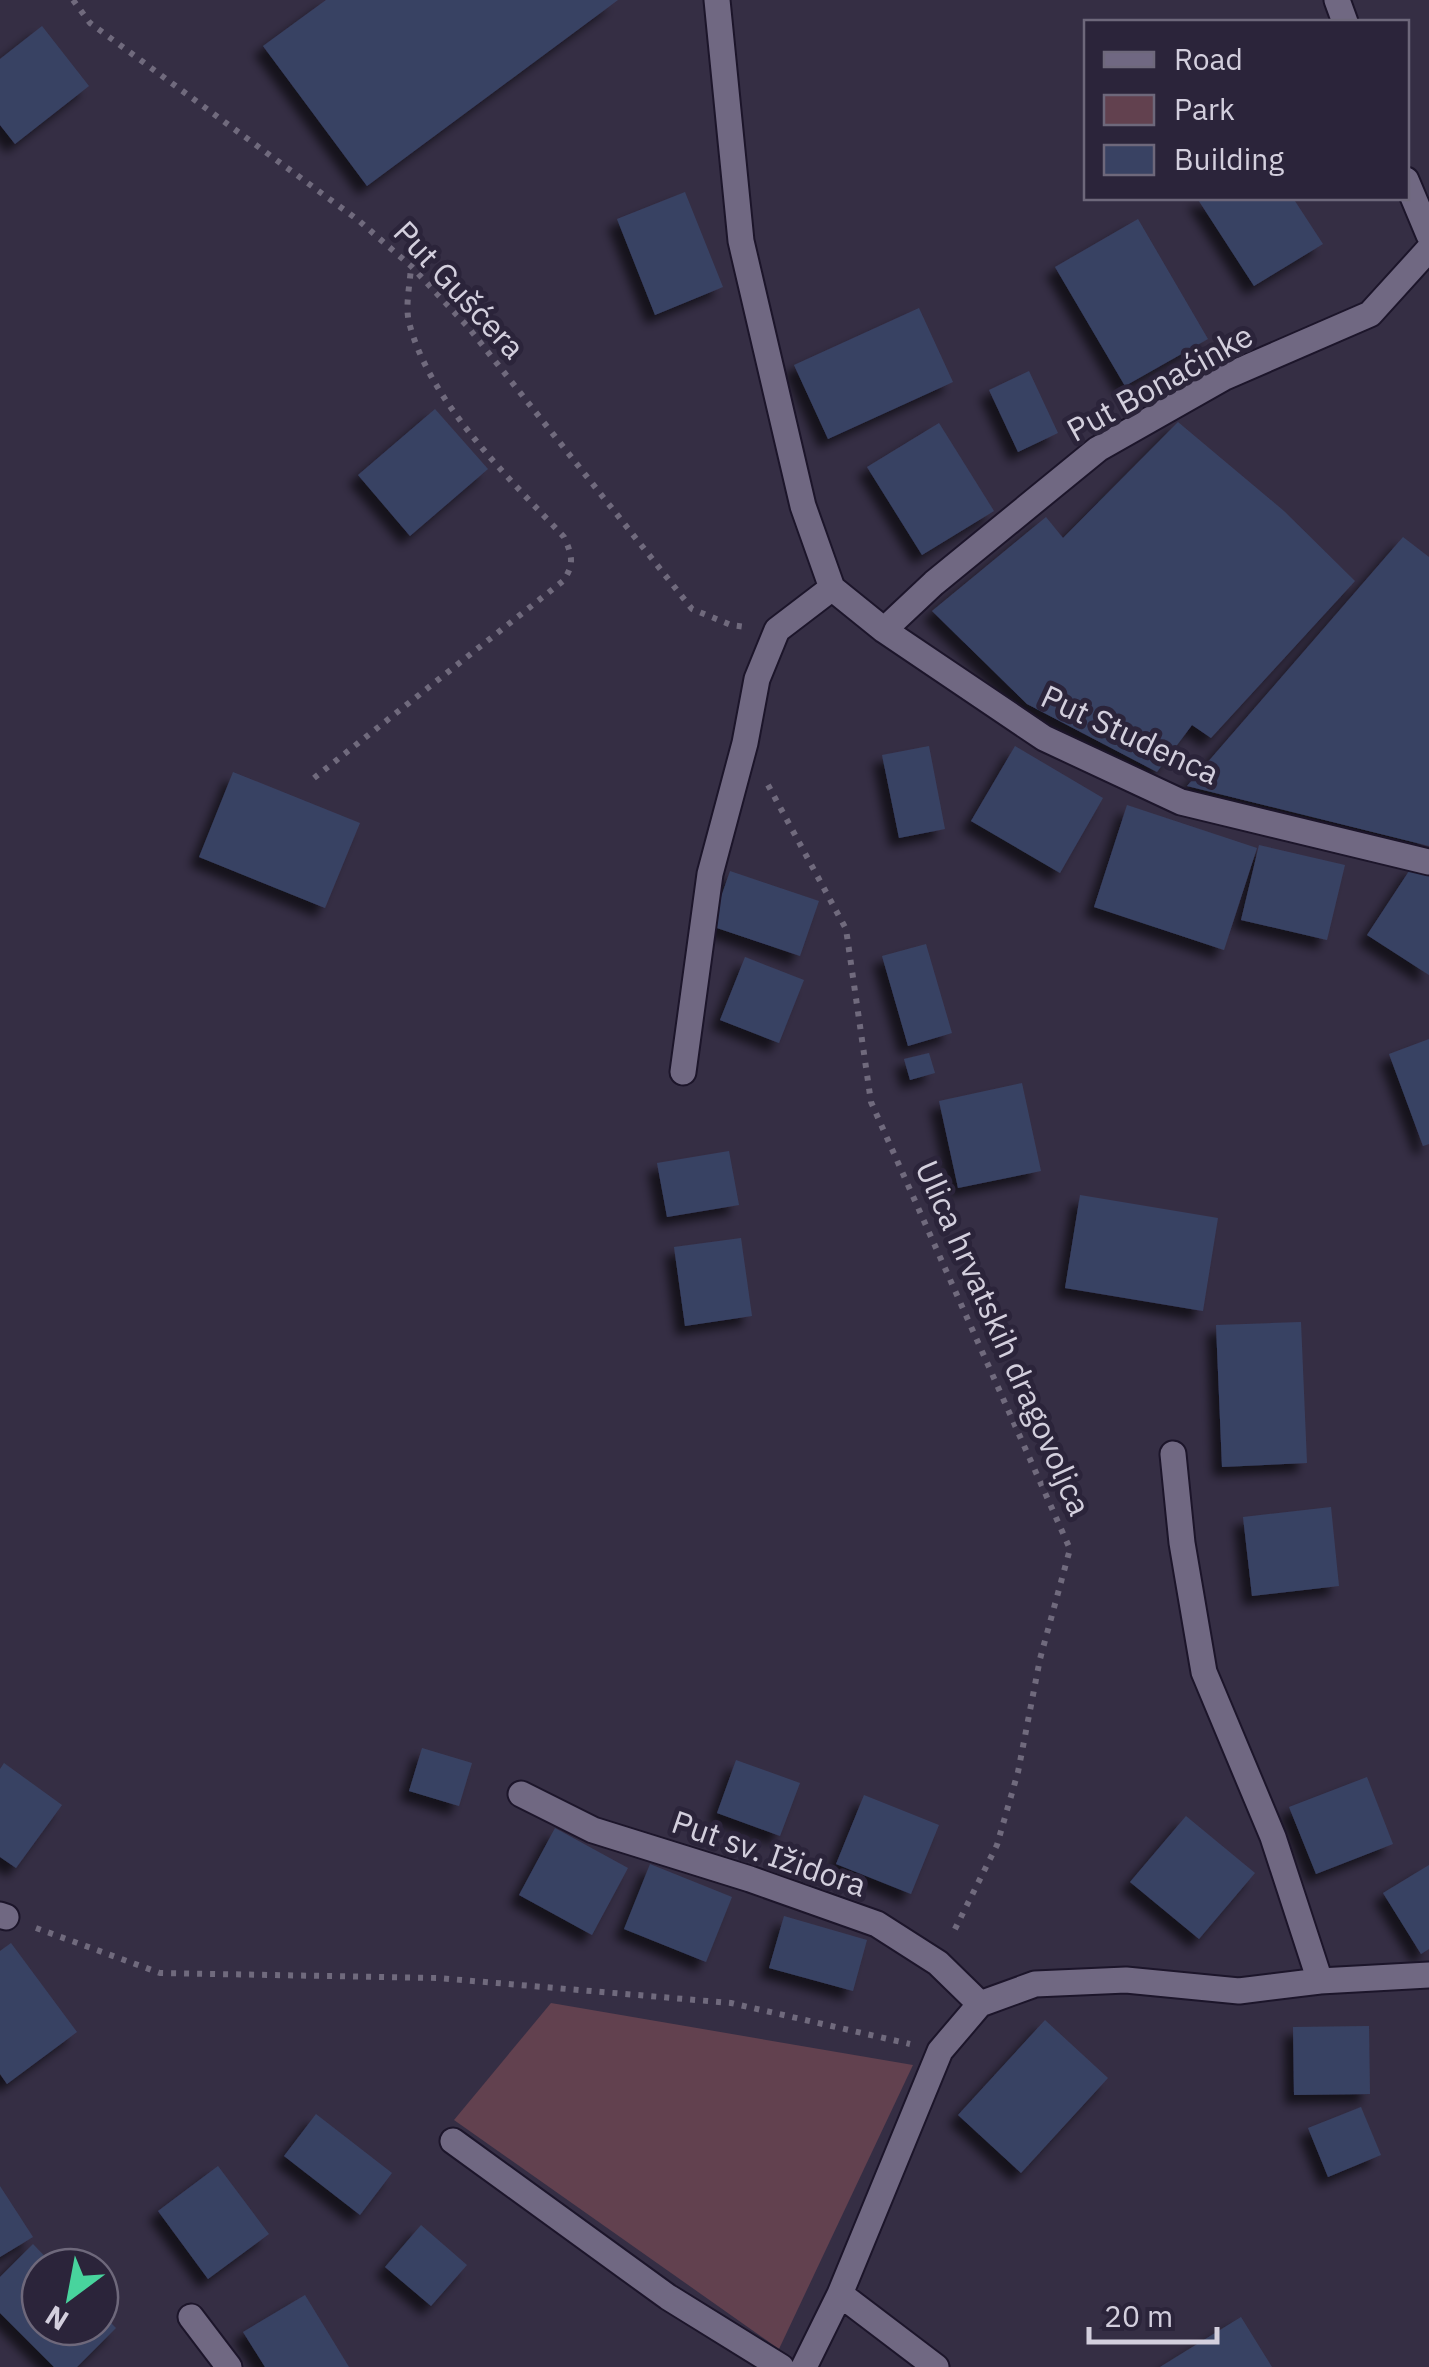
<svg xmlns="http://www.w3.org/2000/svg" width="1429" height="2367" viewBox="0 0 1429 2367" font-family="'IBM Plex Sans',sans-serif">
  <defs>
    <filter id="shadow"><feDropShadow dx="-9" dy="9" stdDeviation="5" flood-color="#0009"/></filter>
  </defs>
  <rect width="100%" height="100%" fill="#352e44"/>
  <!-- green -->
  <path fill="#62414f" d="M551,2003L913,2065L779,2349L454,2120Z"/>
  <!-- building -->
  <path fill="#394263" filter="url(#shadow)" d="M326,0H618L367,186L263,46Z
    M42,26L89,86L15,144L0,125V59Z
    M685,192L723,287L655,315L617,219Z
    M1197,198H1293L1323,244L1254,286Z
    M1138,219L1208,339L1125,386L1055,267Z
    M919,308L953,382L828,439L794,365Z
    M1029,371L1058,433L1018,452L989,390Z
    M435,409L488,469L410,536L358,475Z
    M1178,422L1284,511L1355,581L1211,738L1192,725L1157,772L1027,704L932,611L1046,517L1063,538Z
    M939,423L994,511L922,555L867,467Z
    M1403,537L1429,557V846L1187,786Z
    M929,746L945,829L899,838L882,755Z
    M1015,746L1103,798L1060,873L971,821Z
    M233,772L360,823L325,908L199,857Z
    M1127,805L1257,848L1224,950L1094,907Z
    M1259,845L1345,865L1327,940L1241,920Z
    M1413,865L1429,875V975L1367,935Z
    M730,871L819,901L800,956L711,926Z
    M926,944L952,1033L908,1046L882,956Z
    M745,957L804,980L779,1043L720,1020Z
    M1429,1039V1144L1423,1146L1389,1054Z
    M929,1053L935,1073L910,1080L904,1059Z
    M1022,1083L1041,1171L958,1188L939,1101Z
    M729,1151L739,1205L667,1217L657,1163Z
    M1080,1195L1218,1218L1203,1311L1065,1288Z
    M741,1238L752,1316L685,1326L674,1247Z
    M1301,1322L1307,1463L1222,1467L1216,1325Z
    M1331,1507L1339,1586L1252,1596L1243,1517Z
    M422,1748L472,1763L459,1806L409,1791Z
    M736,1760L800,1783L780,1836L717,1813Z
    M4,1763L62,1805L16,1868L0,1857V1769Z
    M1367,1777L1393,1844L1316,1874L1289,1807Z
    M864,1795L939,1825L911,1894L836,1864Z
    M1186,1816L1255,1873L1199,1939L1130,1882Z
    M555,1828L628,1868L592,1935L519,1895Z
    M650,1864L732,1897L706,1962L624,1929Z
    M1429,1865V1949L1421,1954L1383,1893Z
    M784,1916L867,1940L853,1991L769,1968Z
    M11,1943L77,2032L7,2084L0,2074V1951Z
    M1045,2020L1108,2078L1021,2173L958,2115Z
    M1369,2026L1370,2094L1294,2095L1293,2027Z
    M1361,2107L1381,2155L1328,2177L1308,2128Z
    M316,2114L392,2173L360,2215L284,2156Z
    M218,2166L269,2234L208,2279L158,2211Z
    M0,2186L33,2237L0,2257Z
    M421,2225L467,2265L431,2306L385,2267Z
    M33,2244L55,2267H40V2327H100V2312L116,2328L77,2367H54L0,2313V2277Z
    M305,2295L349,2367H265L243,2332Z
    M1241,2317L1272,2367H1160Z"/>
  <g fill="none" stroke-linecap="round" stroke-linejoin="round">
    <defs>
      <path id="minor" d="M717,0L741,241L803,506L832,588L884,630L1044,738L1181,802L1429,862
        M1337,0L1345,22
        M1406,180L1429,235
        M884,630L934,583L1098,449L1225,377L1370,314L1429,249
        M683,1072L710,874L745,743L757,679L777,630L832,588
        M1173,1454L1182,1543L1204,1672L1273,1837L1320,1981
        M521,1794L593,1830L750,1879L877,1924L938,1963L980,2004
        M0,1915L6,1917
        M453,2141L668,2297L781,2367
        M840,2294L936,2367
        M191,2317L229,2367
        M804,2367L840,2294L940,2051L980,2004L1035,1984L1126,1980L1239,1991L1320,1981L1429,1975"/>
    </defs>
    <!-- minor casing -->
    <use href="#minor" stroke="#1c152a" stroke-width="29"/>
    <!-- path -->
    <path stroke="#706a7d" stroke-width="6" stroke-dasharray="5 8" stroke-linecap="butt" d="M73,0L90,23L358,220L411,266L468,327L692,609L731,625L746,627
      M314,778L563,581C575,564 572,555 564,537C509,478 429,402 409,322C405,306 410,284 411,267
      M768,785L846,929L871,1102L1070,1549L1040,1659L1018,1772L997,1845L952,1935
      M36,1928L160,1973L438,1978L731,2003L910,2044"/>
    <!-- minor -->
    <use href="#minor" stroke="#706882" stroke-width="25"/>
  </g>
  <g text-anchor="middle" stroke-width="10" stroke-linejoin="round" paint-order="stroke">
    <!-- street labels -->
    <g font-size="32" fill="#d3cfdd" stroke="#2b243a">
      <text transform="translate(459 290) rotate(47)" y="11">Put Gušćera</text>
      <text transform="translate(1160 383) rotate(-29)" y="11">Put Bonaćinke</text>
      <text transform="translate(1130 735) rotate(25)" y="11">Put Studenca</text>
      <text transform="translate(1003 1338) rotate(66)" y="11">Ulica hrvatskih dragovoljca</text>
      <text transform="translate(769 1854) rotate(19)" y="11">Put sv. Ižidora</text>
    </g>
  </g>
  <!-- legend -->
  <rect x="1084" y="20" width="325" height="180" fill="#2b243a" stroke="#6e687b" stroke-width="2.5"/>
  <rect x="1104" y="52" width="50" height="15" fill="#706882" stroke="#6e687b" stroke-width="2.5"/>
  <text x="1174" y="70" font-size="30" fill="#d3cfdd">Road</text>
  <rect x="1104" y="95" width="50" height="30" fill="#62414f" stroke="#6e687b" stroke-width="2.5"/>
  <text x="1174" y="120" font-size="30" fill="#d3cfdd">Park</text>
  <rect x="1104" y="145" width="50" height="30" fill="#394263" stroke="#6e687b" stroke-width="2.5"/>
  <text x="1174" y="170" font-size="30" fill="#d3cfdd">Building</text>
  <!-- north arrow -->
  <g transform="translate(70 2297) rotate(212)"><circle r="48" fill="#2b243a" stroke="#6e687b" stroke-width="2.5"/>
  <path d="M0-8L18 38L0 25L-18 38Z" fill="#48d49d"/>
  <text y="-15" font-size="28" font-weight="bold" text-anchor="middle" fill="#d3cfdd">N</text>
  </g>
  <!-- scale -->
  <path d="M1089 2327v15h128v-15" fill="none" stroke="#d3cfdd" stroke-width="5"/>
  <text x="1104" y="2327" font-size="30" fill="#d3cfdd" stroke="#2b243a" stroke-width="8" paint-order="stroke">20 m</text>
</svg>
